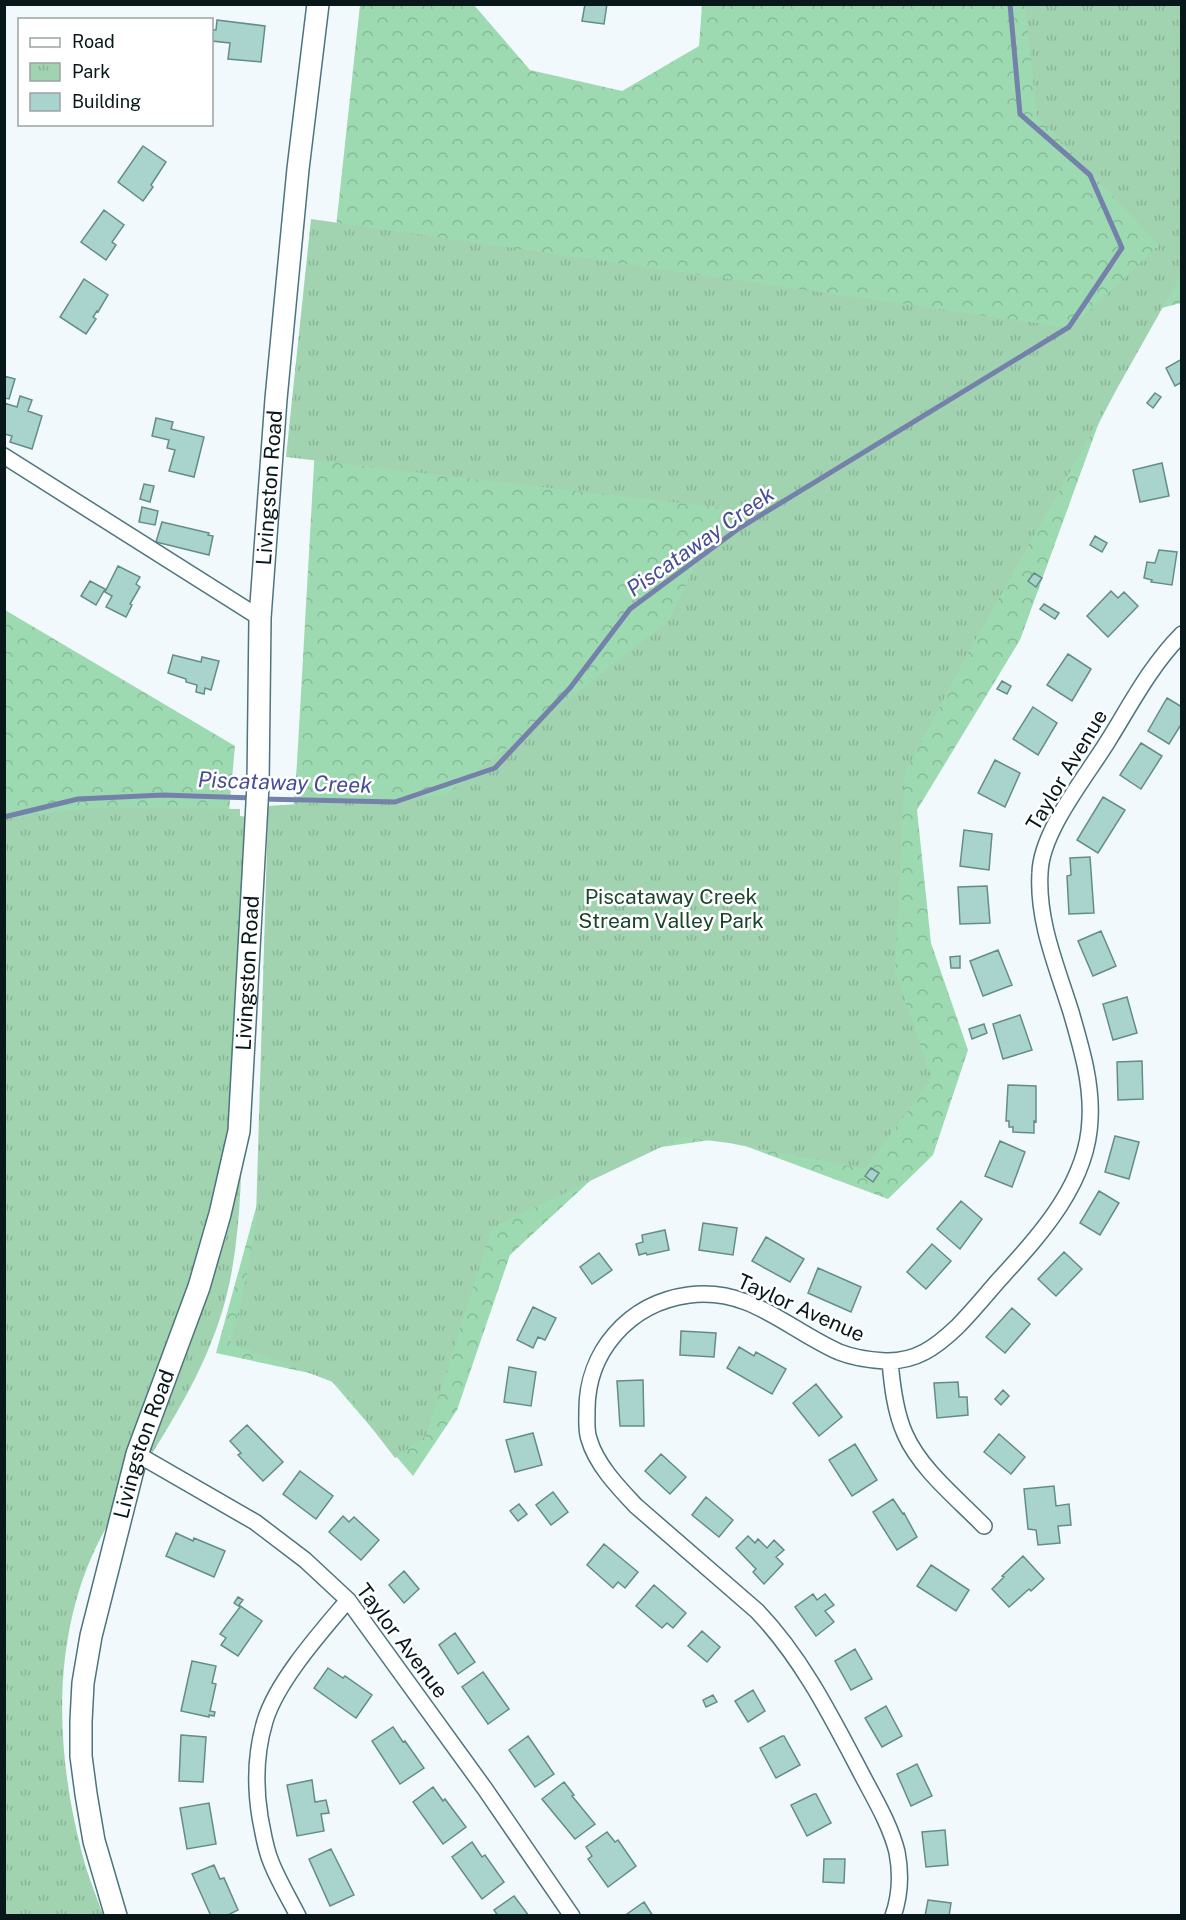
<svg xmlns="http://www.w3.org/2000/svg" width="1186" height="1920" viewBox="0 0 1186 1920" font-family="'Public Sans',sans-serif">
  <defs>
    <pattern id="forest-crowns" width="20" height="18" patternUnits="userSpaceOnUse" patternTransform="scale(1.5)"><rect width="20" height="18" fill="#9edab1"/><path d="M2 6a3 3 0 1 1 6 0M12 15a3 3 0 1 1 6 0" fill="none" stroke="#87ba98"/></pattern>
    <pattern id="park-tufts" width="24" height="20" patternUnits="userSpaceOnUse" patternTransform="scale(1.5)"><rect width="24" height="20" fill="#a1d3b0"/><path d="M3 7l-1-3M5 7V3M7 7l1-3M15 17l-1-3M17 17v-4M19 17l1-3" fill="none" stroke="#89b497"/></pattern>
  </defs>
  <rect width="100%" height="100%" fill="#f1f9fc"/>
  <!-- forest -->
  <path fill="url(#forest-crowns)" d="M360,5H474L530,70L622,91L699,46L702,5H1181V303L1158,309L1098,425L1020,640L917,810L931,943L968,1050L933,1155L888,1199L724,1138L620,1153L510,1255L457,1410L413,1476L328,1377L216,1353L265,1175L297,763L318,394Z
    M5,610L235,746L220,910L92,1467L5,1916Z"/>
  <!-- park -->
  <path fill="url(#park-tufts)" d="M1025,5H1181V275L973,644L905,772L895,971L932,1078L865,1169L729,1143L682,1137L492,1228L426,1436L395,1458L338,1384L230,1343C242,1301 251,1261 256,1218L268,811L267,806L447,795L669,620L723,508L286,457L311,219L1071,328L1159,245L1037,116Z
    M100,807L240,809V816L249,817C248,913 246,1009 243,1104C241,1169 242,1235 226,1298C204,1382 153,1449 110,1521C52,1618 53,1738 80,1845C85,1869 95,1892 103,1915H5L4,818Z"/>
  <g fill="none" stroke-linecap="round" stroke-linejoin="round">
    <!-- stream -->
    <path stroke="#7481aa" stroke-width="5" d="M262,799L395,802L495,768L570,688L630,609L738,529L1069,327L1122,248L1090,175L1020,114L1010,4
      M4,817L78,799L163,795L253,798"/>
  </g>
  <!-- building -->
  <path fill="#a9d4cd" stroke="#648d87" stroke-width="1.5" d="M585,4H607L604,24L582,21Z
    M217,20L265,26L261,62L228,59L230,43L212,41V30H216Z
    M143,146L166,162L151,185L153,187L143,201L118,182Z
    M104,210L124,225L112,242L116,245L106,260L81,242Z
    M84,279L108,295L98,312L97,311L93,317L96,319L86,334L60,317Z
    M1182,359V382L1175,386L1166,368Z
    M4,376L15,379L9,399L4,398Z
    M1155,393L1161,397L1153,408L1147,403Z
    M20,396L32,400L28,411L42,416L32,449L10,442L12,436L4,434V403L17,407Z
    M156,418L173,422L171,429L204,437L194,477L169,471L175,450L167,448L169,440L152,436Z
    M1162,463L1169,496L1140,502L1133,470Z
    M144,484L154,486L150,502L140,499Z
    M142,507L158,511L155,525L139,522Z
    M162,522L209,533L208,535L213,536L209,555L156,542Z
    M1095,536L1107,543L1102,552L1090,545Z
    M1159,550L1177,552L1172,585L1151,582L1152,580L1144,578L1147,562L1155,563Z
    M118,566L140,577L136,584L140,587L130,604L132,605L126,617L106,607L112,596L105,592Z
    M1034,573L1042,578L1036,587L1028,581Z
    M90,581L105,589L96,605L81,596Z
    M1111,591L1118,598L1124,592L1138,606L1108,637L1087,616Z
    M1044,604L1059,613L1055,619L1040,609Z
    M1068,654L1091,669L1072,701L1047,685Z
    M173,655L201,662L202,657L219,661L211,690L205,688L204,694L196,692L197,685L186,682V679L168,673Z
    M1002,681L1011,686L1007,694L997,689Z
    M1167,698L1182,707V723L1169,744L1148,731Z
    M1033,707L1057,723L1038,755L1013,739Z
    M1141,743L1162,756L1141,789L1120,775Z
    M995,760L1020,773L1005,807L978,793Z
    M1103,797L1125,810L1098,853L1077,840Z
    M964,830L992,834L989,870L960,866Z
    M1090,857L1094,913L1069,914L1067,876L1071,875L1070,858Z
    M987,886L990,923L960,924L958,887Z
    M1101,931L1116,966L1093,976L1078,941Z
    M998,950L1012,985L983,996L970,961Z
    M960,956V968H951L950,957Z
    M1127,997L1137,1033L1113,1040L1103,1004Z
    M1020,1015L1032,1050L1003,1059L993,1024Z
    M984,1024L987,1033L972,1039L969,1029Z
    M1142,1061L1143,1099L1118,1100L1117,1062Z
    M1008,1085L1036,1086V1122L1034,1121V1133L1013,1132V1127H1009V1121H1006Z
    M1115,1136L1139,1142L1129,1179L1105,1172Z
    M1000,1141L1025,1152L1012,1187L985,1176Z
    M871,1168L879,1173L873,1182L865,1176Z
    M1099,1191L1119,1203L1100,1235L1080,1223Z
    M961,1201L982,1219L960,1249L937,1229Z
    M703,1223L737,1228L733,1255L699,1250Z
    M665,1230L669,1250L647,1255L646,1253L639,1255L636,1244L643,1242L642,1235Z
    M766,1237L804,1259L790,1282L752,1261Z
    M932,1244L951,1261L926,1289L907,1272Z
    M1064,1252L1082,1269L1056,1296L1038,1279Z
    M599,1253L612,1270L592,1284L580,1267Z
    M818,1268L861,1287L851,1312L808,1293Z
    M533,1307L556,1318L545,1340L538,1337L533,1348L517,1340Z
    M1012,1308L1030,1324L1005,1353L986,1337Z
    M681,1331L716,1333L714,1357L680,1355Z
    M739,1347L754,1356L756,1352L786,1369L772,1394L727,1368Z
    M509,1367L536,1372L531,1406L504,1402Z
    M643,1380L644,1426H620L617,1381Z
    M958,1382L959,1397H967L968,1415L937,1418L934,1383Z
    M816,1384L842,1417L819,1436L793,1403Z
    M1003,1390L1009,1396L1001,1405L995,1399Z
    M247,1425L283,1462L263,1481L238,1455L241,1453L230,1441Z
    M533,1433L542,1465L515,1472L506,1440Z
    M999,1434L1025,1457L1011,1474L984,1452Z
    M855,1444L877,1480L852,1496L829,1460Z
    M661,1454L686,1477L670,1494L645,1471Z
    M300,1471L333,1496L316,1519L283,1494Z
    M1054,1486L1056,1506L1069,1504L1071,1525L1058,1526L1060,1543L1038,1545L1036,1530L1028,1529L1024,1489Z
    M553,1492L568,1512L551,1525L536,1505Z
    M706,1497L733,1520L719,1537L692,1515Z
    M893,1499L903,1514L904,1513L917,1537L897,1550L873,1512Z
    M519,1504L527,1514L518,1521L510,1511Z
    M343,1516L349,1522L354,1517L379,1540L361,1560L329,1532Z
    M176,1533L193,1541L194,1538L225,1551L214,1577L166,1556Z
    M748,1536L755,1543L758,1539L767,1548L774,1540L784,1550L776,1557L783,1564L764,1584L753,1572L756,1569L736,1548Z
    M604,1544L638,1572L625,1588L618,1582L613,1588L587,1565Z
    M1023,1556L1044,1579L1031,1591L1029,1589L1009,1607L992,1589L1004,1577L1002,1576Z
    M931,1565L969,1590L956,1611L917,1586Z
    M404,1571L419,1589L404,1603L389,1585Z
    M654,1585L686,1613L673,1628L667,1623L662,1628L636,1606Z
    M813,1594L817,1600L825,1594L834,1605L825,1611L834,1622L816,1636L795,1607Z
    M238,1597L243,1600L239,1605L262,1621L238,1656L221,1645L226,1638L220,1634L240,1607L234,1603Z
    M702,1631L720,1647L707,1662L688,1646Z
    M455,1633L475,1662L458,1674L439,1645Z
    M855,1649L872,1679L851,1690L835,1661Z
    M192,1661L216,1666L212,1683L216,1684L210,1711L215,1712L214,1716L209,1715V1717L181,1711Z
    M328,1668L343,1678L345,1676L372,1695L356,1718L314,1688Z
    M483,1672L509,1709L488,1724L462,1687Z
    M753,1690L765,1711L748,1722L735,1701Z
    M713,1695L717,1702L706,1707L703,1700Z
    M886,1706L902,1736L882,1747L865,1718Z
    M393,1727L403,1742L405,1741L424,1768L400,1784L372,1741Z
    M181,1735L206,1737L203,1782L179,1781Z
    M528,1736L554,1774L535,1787L509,1750Z
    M782,1736H784L800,1765L776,1778L760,1748Z
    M917,1764L932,1796L911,1806L897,1774Z
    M312,1780L315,1802L326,1800L329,1813L321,1814L324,1831L297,1836L287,1785Z
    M564,1782L574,1795L572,1796L595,1824L575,1839L542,1799Z
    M433,1787L443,1801L445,1799L466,1827L443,1844L413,1802Z
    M814,1794H816L831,1823L807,1836L791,1805Z
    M209,1803L216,1844L187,1849L180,1808Z
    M945,1830L948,1865L926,1867L922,1832Z
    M607,1832L615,1842L618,1840L636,1866L608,1887L588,1859L592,1856L586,1847Z
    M472,1842L482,1857L485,1855L504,1882L482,1899L452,1857Z
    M331,1849L354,1895L330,1906L309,1859Z
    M824,1859H845L844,1883L823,1882Z
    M214,1865L220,1879L224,1878L238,1910L226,1916H211L192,1874Z
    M514,1896L529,1916H498L494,1910Z
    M928,1900L951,1903L949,1916H925Z
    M644,1902L653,1916H628L627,1914Z"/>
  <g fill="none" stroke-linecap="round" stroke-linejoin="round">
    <defs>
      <path id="street" d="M4,456L260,618
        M890,1361C892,1385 895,1412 905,1434C921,1470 957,1498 984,1526
        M137,1454L255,1522L305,1560L348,1600L485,1789L572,1916
        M298,1916C289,1898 278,1880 271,1862C265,1848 263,1832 260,1817C255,1786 256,1751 265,1721C277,1681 321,1632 348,1600
        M893,1916C900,1896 901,1873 897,1852C890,1824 874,1798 861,1773C831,1716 802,1658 757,1611L636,1506C618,1487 596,1464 589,1439C586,1431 587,1421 587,1412C586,1352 629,1303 689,1295C750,1287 787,1329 839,1352C854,1358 869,1360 885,1361C916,1362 936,1347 957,1327C971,1313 984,1297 998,1281C1039,1236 1088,1184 1090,1119C1092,1082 1081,1047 1071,1012C1057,967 1037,921 1040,873C1041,831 1086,777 1108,741C1131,704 1151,665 1182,634"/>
      <g id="secondary">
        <path id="s1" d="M116,1916L94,1841L86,1794L81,1756V1721L83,1683L91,1636L137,1454L199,1287L220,1214L239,1131L258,785L260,618L276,399L298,169L318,4"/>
      </g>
    </defs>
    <!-- street casing -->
    <use href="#street" stroke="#4e747e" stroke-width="18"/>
    <!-- secondary casing -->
    <use href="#secondary" stroke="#4e747e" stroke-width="24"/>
    <!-- street -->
    <use href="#street" stroke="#fff" stroke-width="15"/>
    <!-- secondary -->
    <use href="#secondary" stroke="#fff" stroke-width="21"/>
  </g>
  <g text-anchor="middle" stroke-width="5" stroke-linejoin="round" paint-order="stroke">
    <!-- street labels -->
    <g font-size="21" fill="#07171a" stroke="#fff">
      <text dy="7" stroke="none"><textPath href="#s1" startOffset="1456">Livingston Road</textPath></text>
      <text transform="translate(1067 770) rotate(-59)" y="7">Taylor Avenue</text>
      <text dy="7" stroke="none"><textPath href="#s1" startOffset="970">Livingston Road</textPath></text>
      <text transform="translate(801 1308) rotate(24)" y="7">Taylor Avenue</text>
      <text dy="7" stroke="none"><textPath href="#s1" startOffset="484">Livingston Road</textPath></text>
      <text transform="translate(402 1641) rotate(53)" y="7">Taylor Avenue</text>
    </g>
    <!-- park labels -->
    <g font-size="21" fill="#19462b" stroke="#fff">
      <text x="671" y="904">Piscataway Creek<tspan x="671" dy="24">Stream Valley Park</tspan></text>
    </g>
    <!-- water labels -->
    <g font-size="22" font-style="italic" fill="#464d94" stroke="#fff">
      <text transform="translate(700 541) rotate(-35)" y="8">Piscataway Creek</text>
      <text transform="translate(285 782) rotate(2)" y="8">Piscataway Creek</text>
    </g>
  </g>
  <!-- border -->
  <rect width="1186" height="1920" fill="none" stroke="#07171a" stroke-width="12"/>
  <!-- legend -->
  <rect x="18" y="18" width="195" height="108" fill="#ffffff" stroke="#9ca2a3" stroke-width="1.5"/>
  <rect x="30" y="38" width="30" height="9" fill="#ffffff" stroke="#9ca2a3" stroke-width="1.5"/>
  <text x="72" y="48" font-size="18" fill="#07171a">Road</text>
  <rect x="30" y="63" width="30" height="18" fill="url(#park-tufts)" stroke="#9ca2a3" stroke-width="1.5"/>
  <text x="72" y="78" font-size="18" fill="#07171a">Park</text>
  <rect x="30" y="93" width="30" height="18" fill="#a9d4cd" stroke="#9ca2a3" stroke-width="1.5"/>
  <text x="72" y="108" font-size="18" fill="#07171a">Building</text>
</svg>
